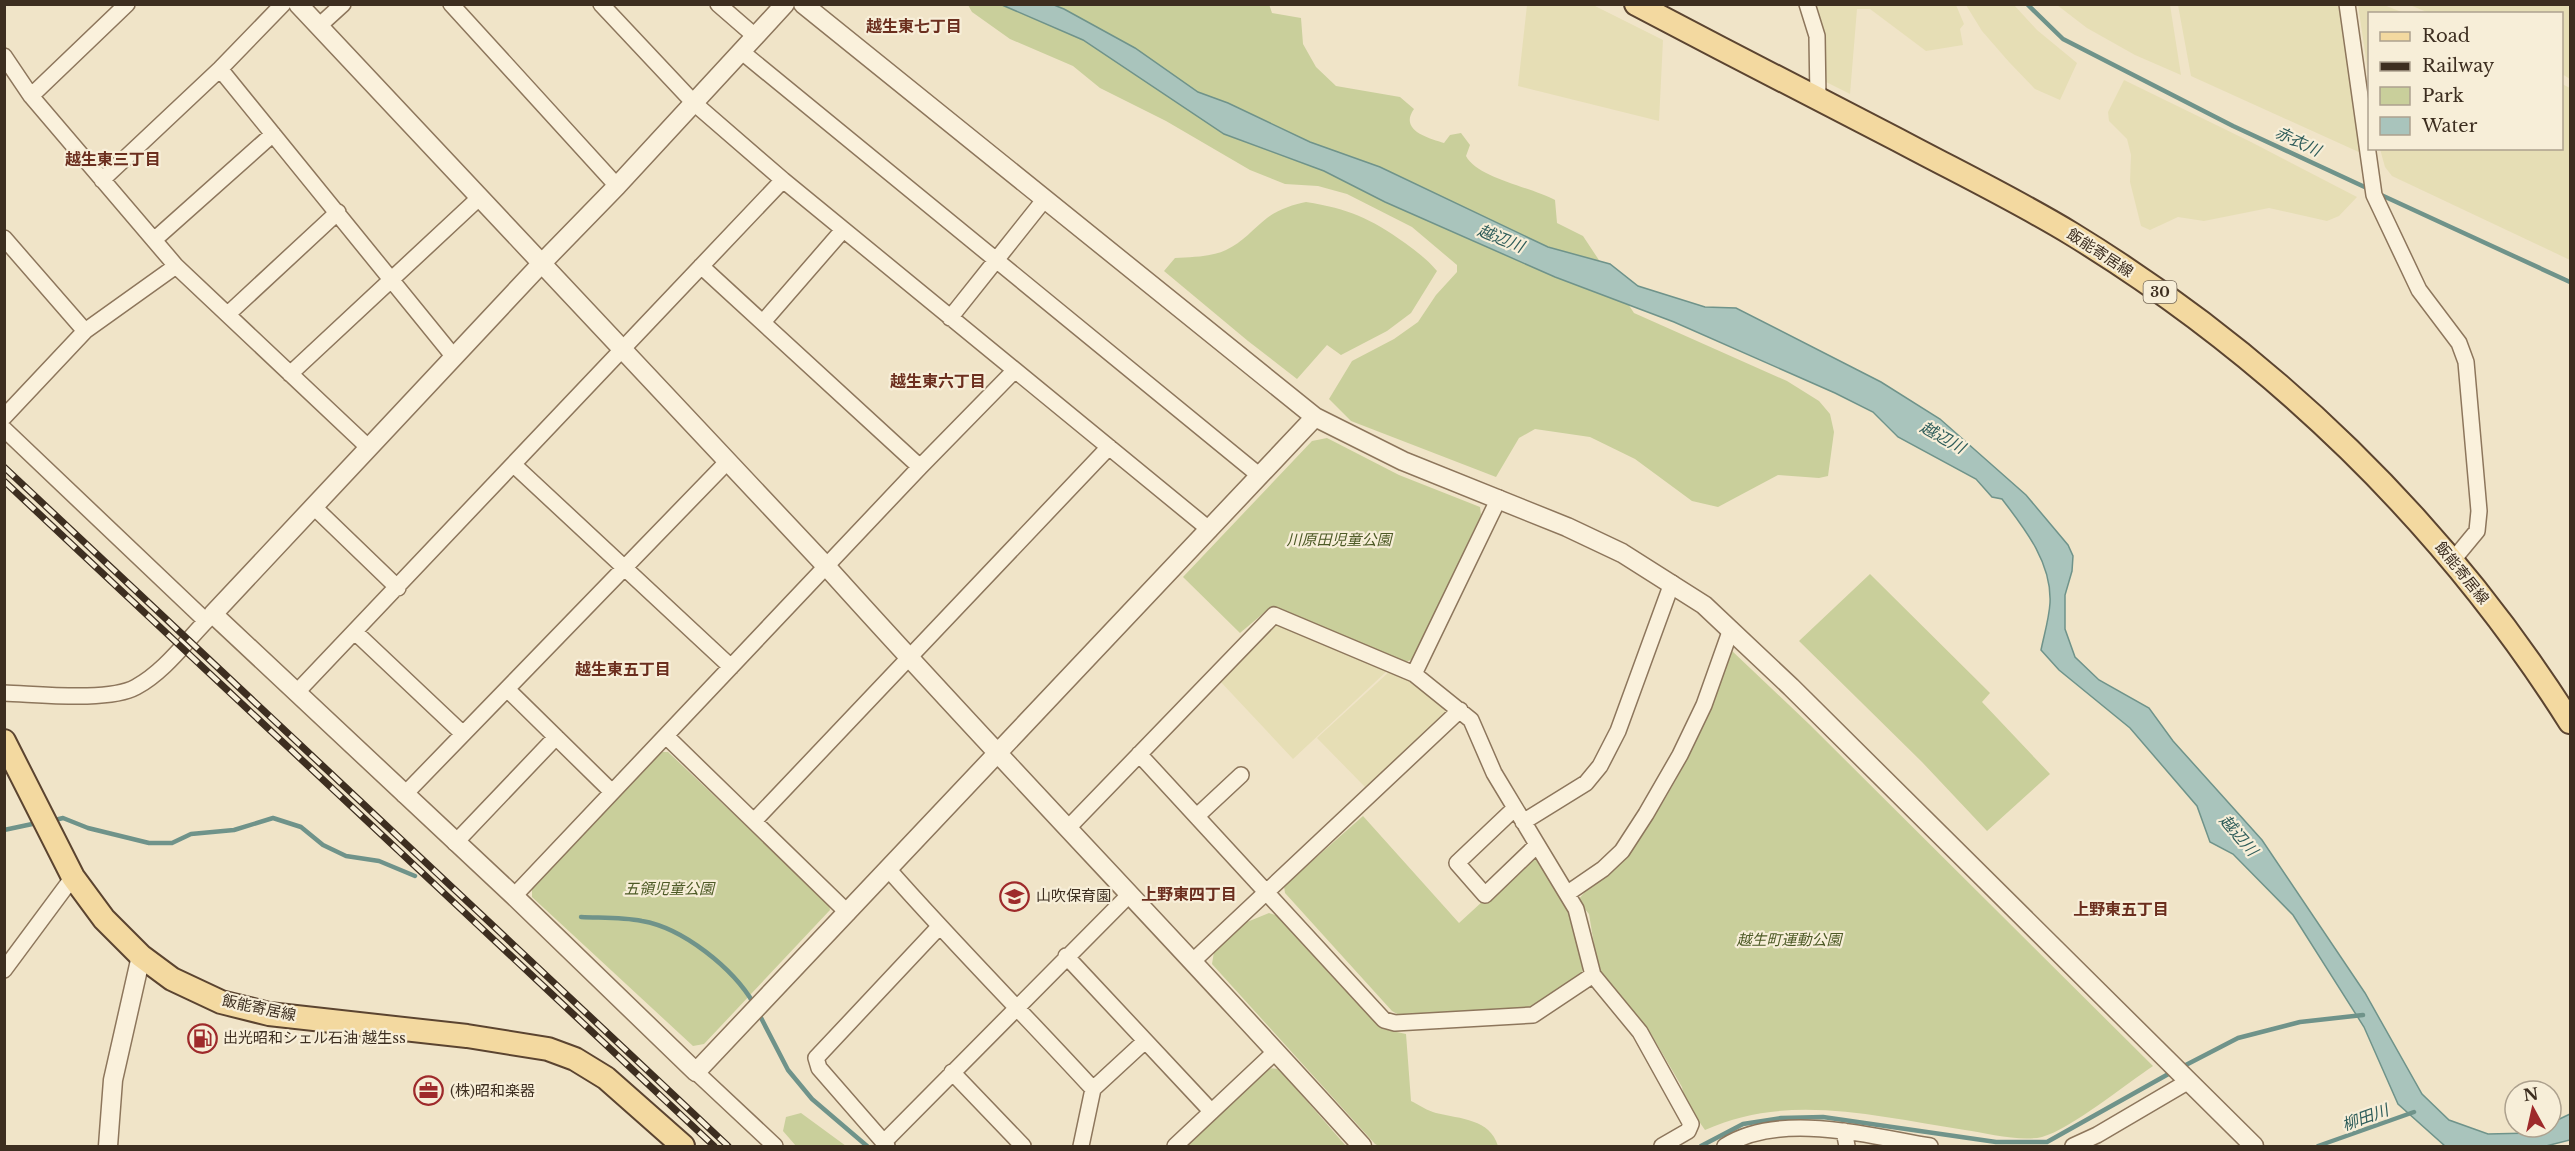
<svg xmlns="http://www.w3.org/2000/svg" width="2575" height="1151" viewBox="0 0 2575 1151" font-family="'Libre Baskerville','Noto Sans JP',serif">
  <rect width="100%" height="100%" fill="#f0e4c8"/>
  <!-- farmland -->
  <path fill="#e6deb5" d="M1527,5H1593L1663,40L1659,121L1518,86Z
    M1813,5H1956L1964,24L1960,29L1963,45L1926,51L1870,9H1857L1850,94L1822,80Z
    M1966,5H2014L2037,30L2077,63L2060,100L2035,89L2009,62L1982,31Z
    M2057,5H2170L2181,75L2135,55L2087,28Z
    M2178,5H2339L2361,153L2191,76Z
    M2358,5H2384L2404,13L2370,14L2369,79Z
    M2410,5H2570V79L2562,74V14L2429,13Z
    M2124,80L2251,142L2357,197L2339,216L2327,221L2269,208L2204,221L2178,217L2150,230L2141,226L2130,182L2131,155L2127,139L2109,121L2108,112Z
    M2562,84L2570,88V260L2392,176L2385,167L2380,149L2562,148Z
    M1270,625H1279L1388,670L1293,759L1218,679Z
    M1390,671L1410,679L1446,710L1444,715L1366,788L1317,738Z"/>
  <!-- green -->
  <path fill="#c9cf9b" d="M1269,4L1272,13L1301,18L1303,44L1316,67L1336,86L1400,97L1414,109C1399,130 1427,138 1444,143L1450,135L1461,133L1470,145L1466,156C1477,178 1534,188 1555,200L1557,223L1583,236L1634,313L1787,381L1819,401L1830,414L1834,432L1828,476L1819,478L1778,475L1718,507L1692,501L1635,459L1590,437L1535,429L1519,438L1496,477L1351,421L1329,399L1352,361L1394,339L1418,322L1436,295L1457,272V265L1412,227L1347,194L1318,186L1285,184L1250,170L1166,121L1100,88L1073,66L1010,39L972,12L968,5Z
    M1306,202C1349,209 1370,218 1405,243C1416,251 1428,260 1437,271L1411,313L1387,331L1341,355L1327,345L1297,379L1248,341L1164,271L1175,258C1192,257 1211,257 1226,250C1243,242 1253,229 1267,218C1279,209 1292,205 1306,202Z
    M1327,438L1399,475L1480,507L1481,515L1413,659L1406,662L1272,606L1240,633L1183,577L1312,441Z
    M1870,574L1990,693L1982,702L2050,774L1987,831L1922,762L1799,641Z
    M1731,650L1809,724L2153,1066C2126,1084 2071,1129 2042,1137C2021,1142 1986,1133 1965,1130C1878,1117 1788,1092 1705,1130L1685,1101L1682,1087L1651,1034L1598,969L1589,914L1578,901C1586,886 1613,874 1625,858C1672,796 1709,724 1731,650Z
    M662,752H668L829,904L830,910L704,1044L693,1046L532,897V889Z
    M1363,816L1459,923L1531,857L1539,862L1572,916L1583,967L1582,974L1535,1007L1399,1015L1392,1011L1285,893L1284,886Z
    M1269,913L1281,917L1383,1029L1406,1034L1411,1101C1419,1105 1428,1111 1436,1113C1461,1119 1490,1119 1498,1146H1379L1375,1144L1212,964L1214,952L1247,922Z
    M1267,1068L1279,1069L1346,1146H1182Z
    M801,1113L846,1146H796L783,1131L786,1117Z"/>
  <!-- water -->
  <path fill="#a9c4bc" stroke="#6f938a" stroke-width="1.5" d="M1002,5H1054L1064,9L1135,48L1198,92L1228,103L1310,142L1380,167L1548,247L1610,264L1638,286L1705,307L1736,308L1881,382L1940,419L2026,495L2068,545L2073,556L2072,571L2065,595V629L2075,657L2099,680L2149,708L2173,741L2262,840L2365,993L2422,1094L2449,1120L2488,1134L2531,1133L2543,1127H2551V1123L2570,1114V1140L2546,1146H2445L2398,1104L2364,1027L2293,915L2233,854L2210,842L2197,806L2130,728L2059,670L2041,650C2044,635 2049,619 2050,603C2052,563 2025,529 2002,499L1992,497L1976,479L1898,437L1873,412L1835,393L1674,322L1555,277L1385,202L1324,171L1224,134L1083,40Z"/>
  <g fill="none" stroke-linecap="round" stroke-linejoin="round">
    <!-- stream -->
    <path stroke="#6f938a" stroke-width="4.5" d="M2027,4L2063,39L2233,126L2369,189
      M2379,194L2570,282
      M51,821L63,818L88,828L149,843H172L191,834L234,830L273,818L301,827L323,845L346,856L379,861L415,876
      M4,830L37,823
      M581,917C601,918 622,917 642,921C683,928 733,968 754,1004
      M758,1012L788,1070L812,1099L867,1146
      M2180,1068L2238,1038L2300,1022L2363,1015
      M1701,1146L1743,1124L1781,1118L1823,1117L1996,1142H2047L2172,1072
      M2318,1146L2414,1112"/>
    <defs>
      <path id="minor" d="M451,4L617,186
        M601,4L694,103L783,180L1210,530
        M718,4L756,37
        M1807,4L1817,36L1818,99
        M2347,4L2374,195L2419,290L2459,343L2466,362L2479,511L2477,531L2453,560
        M320,25L343,4
        M742,52L1260,476
        M4,56L31,96L176,266L369,448
        M220,69L454,357
        M31,96L127,4
        M102,180L220,69L283,4
        M4,238L85,331
        M154,240L273,134
        M701,266L920,467
        M228,314L338,212
        M950,318L1044,200
        M763,322L843,230
        M290,374L480,197
        M4,417L85,331L176,266
        M4,429L206,621
        M514,465L731,667
        M314,507L398,588
        M355,632L462,733
        M1414,674L1499,498
        M507,689L612,792
        M4,693C38,694 109,702 136,687C167,670 188,638 213,614
        M296,693L783,180
        M666,736L848,913
        M1139,754L1384,1020L1395,1023L1533,1015L1593,975
        M404,795L728,461
        M1515,808L1457,863L1485,895L1537,845
        M1197,816L1241,775
        M755,820L1109,447
        M1523,822L1586,783L1600,766L1618,731L1672,583
        M1068,828L1274,615L1414,674L1471,720L1494,773L1576,909L1593,975L1640,1032L1691,1124L1688,1131L1662,1146
        M455,843L556,737
        M889,870C955,945 1025,1015 1093,1089
        M1568,893L1603,869L1622,851L1646,814L1680,755L1704,705L1731,629
        M514,896L920,467L1015,370
        M1066,956L1211,1111
        M1193,961L1460,710
        M4,970L73,877
        M696,1072L775,1146
        M952,1072L1023,1146
        M1844,1131L1847,1146
        M883,1143L1130,894
        M887,1146L819,1068L816,1058L939,927
        M1081,1146L1093,1089L1144,1042
        M1175,1146L1276,1051
        M1725,1146C1780,1111 1870,1136 1930,1146
        M2073,1146L2097,1135L2189,1081"/>
      <path id="tertiary" d="M298,4L826,566C1002,762 1186,951 1362,1146
        M785,4L617,186L541,264L213,614L514,896L696,1072L1315,417
        M803,4L1315,417L1403,461L1567,527L1622,553L1704,605L1791,687L2254,1146
        M108,1146L113,1080L141,956"/>
      <path id="primary" d="M1636,4C1723,50 1811,95 1898,140C1956,171 2016,200 2072,234C2273,357 2444,523 2570,722
        M4,741L73,877L104,919L141,956L172,979L221,1002L269,1014L467,1036L548,1049L575,1059L606,1078L683,1146"/>
    </defs>
    <!-- minor casing -->
    <use href="#minor" stroke="#8d765c" stroke-width="18"/>
    <!-- tertiary casing -->
    <use href="#tertiary" stroke="#8d765c" stroke-width="21"/>
    <!-- primary casing -->
    <use href="#primary" stroke="#5b4430" stroke-width="26"/>
    <!-- minor -->
    <use href="#minor" stroke="#faf1dc" stroke-width="15"/>
    <!-- tertiary -->
    <use href="#tertiary" stroke="#faf1dc" stroke-width="18"/>
    <!-- primary -->
    <use href="#primary" stroke="#f3d9a0" stroke-width="22"/>
    <defs>
      <path id="rail" d="M4,467L728,1146
        M4,481L714,1146"/>
    </defs>
    <!-- rail casing -->
    <use href="#rail" stroke="#3d2e20" stroke-width="7"/>
    <!-- rail -->
    <use href="#rail" stroke="#f7eed8" stroke-width="4.5" stroke-dasharray="14" stroke-linecap="butt"/>
  </g>
  <!-- icons -->
  <defs>
    <symbol id="school-ring" viewBox="-11 -11 22 22"><circle r="9.5" fill="#f7eed8" stroke="#9e2a2b" stroke-width="1.5"/><path d="M0-5L7-2L0 1L-7-2ZM-4 1L0 2.5L4 1V4Q0 6-4 4Z" fill="#9e2a2b"/></symbol>
    <symbol id="fuel-ring" viewBox="-11 -11 22 22"><circle r="9.5" fill="#f7eed8" stroke="#9e2a2b" stroke-width="1.5"/><path d="M-5.5-6h7V0h2V4h1.3V-2.5L3-4.5l.8-.8L6-3V5H2.5V1h-1V6h-7ZM-4.2-4.7v3.2H.2V-4.7Z" fill="#9e2a2b"/></symbol>
    <symbol id="office-ring" viewBox="-11 -11 22 22"><circle r="9.5" fill="#f7eed8" stroke="#9e2a2b" stroke-width="1.5"/><path d="M-6-3h4V-5.5h4V-3h4V5H-6ZM-1-4.5V-3h2v-1.5ZM-6 0V1H6V0Z" fill="#9e2a2b"/></symbol>
  </defs>
  <g fill-rule="evenodd">
    <use href="#school-ring" x="998" y="880" width="33" height="33"/>
    <use href="#fuel-ring" x="186" y="1022" width="33" height="33"/>
    <use href="#office-ring" x="412" y="1074" width="33" height="33"/>
  </g>
  <g text-anchor="middle" stroke-width="4.5" stroke-linejoin="round" paint-order="stroke">
    <!-- shield labels -->
    <rect fill="#f7eed8" stroke="#756857" stroke-width="1.5" x="2143.5" y="281" width="33" height="22" rx="4.5"/>
    <g font-size="14" font-weight="bold" fill="#3d2e20">
      <text x="2160" y="297">30</text>
    </g>
    <!-- street labels -->
    <g font-size="15" fill="#3d2e20" stroke="#f7eed8">
      <text transform="translate(2100 253) rotate(33)" y="5">飯能寄居線</text>
      <text transform="translate(2462 573) rotate(51)" y="5">飯能寄居線</text>
      <text transform="translate(259 1008) rotate(12)" y="5">飯能寄居線</text>
    </g>
    <!-- park labels -->
    <g font-size="15" font-style="italic" fill="#4d5a26" stroke="#f7eed8">
      <text x="1339" y="545">川原田児童公園</text>
      <text x="669" y="894">五領児童公園</text>
      <text x="1789" y="945">越生町運動公園</text>
    </g>
    <!-- poi labels -->
    <g font-size="15" fill="#3d2e20" stroke="#f7eed8" text-anchor="start">
      <text x="1036" y="901">山吹保育園</text>
      <text x="223" y="1043">出光昭和シェル石油 越生ss</text>
      <text x="450" y="1096">(株)昭和楽器</text>
    </g>
    <!-- neighbourhood labels -->
    <g font-size="16" font-weight="bold" fill="#6b2e1e" stroke="#f7eed8">
      <text x="914" y="32">越生東七丁目</text>
      <text x="113" y="165">越生東三丁目</text>
      <text x="938" y="387">越生東六丁目</text>
      <text x="623" y="675">越生東五丁目</text>
      <text x="1189" y="900">上野東四丁目</text>
      <text x="2121" y="915">上野東五丁目</text>
    </g>
    <!-- water labels -->
    <g font-size="16" font-style="italic" fill="#2f5d5a" stroke="#f7eed8">
      <text transform="translate(2298 141) rotate(25)" y="6">赤衣川</text>
      <text transform="translate(1501 238) rotate(22)" y="6">越辺川</text>
      <text transform="translate(1943 437) rotate(29)" y="6">越辺川</text>
      <text transform="translate(2239 835) rotate(49)" y="6">越辺川</text>
      <text transform="translate(2365 1117) rotate(-20)" y="6">柳田川</text>
    </g>
  </g>
  <!-- border -->
  <rect width="2575" height="1151" fill="none" stroke="#3d2e20" stroke-width="12"/>
  <!-- legend -->
  <rect x="2368" y="12" width="195" height="138" fill="#f7eed8" stroke="#ada18e" stroke-width="1.5"/>
  <rect x="2380" y="32" width="30" height="9" fill="#f3d9a0" stroke="#ada18e" stroke-width="1.5"/>
  <text x="2422" y="42" font-size="18" fill="#3d2e20">Road</text>
  <rect x="2380" y="62" width="30" height="9" fill="#3d2e20" stroke="#ada18e" stroke-width="1.5"/>
  <text x="2422" y="72" font-size="18" fill="#3d2e20">Railway</text>
  <rect x="2380" y="87" width="30" height="18" fill="#c9cf9b" stroke="#ada18e" stroke-width="1.5"/>
  <text x="2422" y="102" font-size="18" fill="#3d2e20">Park</text>
  <rect x="2380" y="117" width="30" height="18" fill="#a9c4bc" stroke="#ada18e" stroke-width="1.5"/>
  <text x="2422" y="132" font-size="18" fill="#3d2e20">Water</text>
  <!-- north arrow -->
  <g transform="translate(2533 1109) rotate(352)"><circle r="28" fill="#f7eed8" stroke="#ada18e" stroke-width="1.5"/>
  <path d="M0-4.5L10 22L0 15L-10 22Z" fill="#9e2a2b"/>
  <text y="-9" font-size="16" font-weight="bold" text-anchor="middle" fill="#3d2e20">N</text>
  </g>
</svg>
